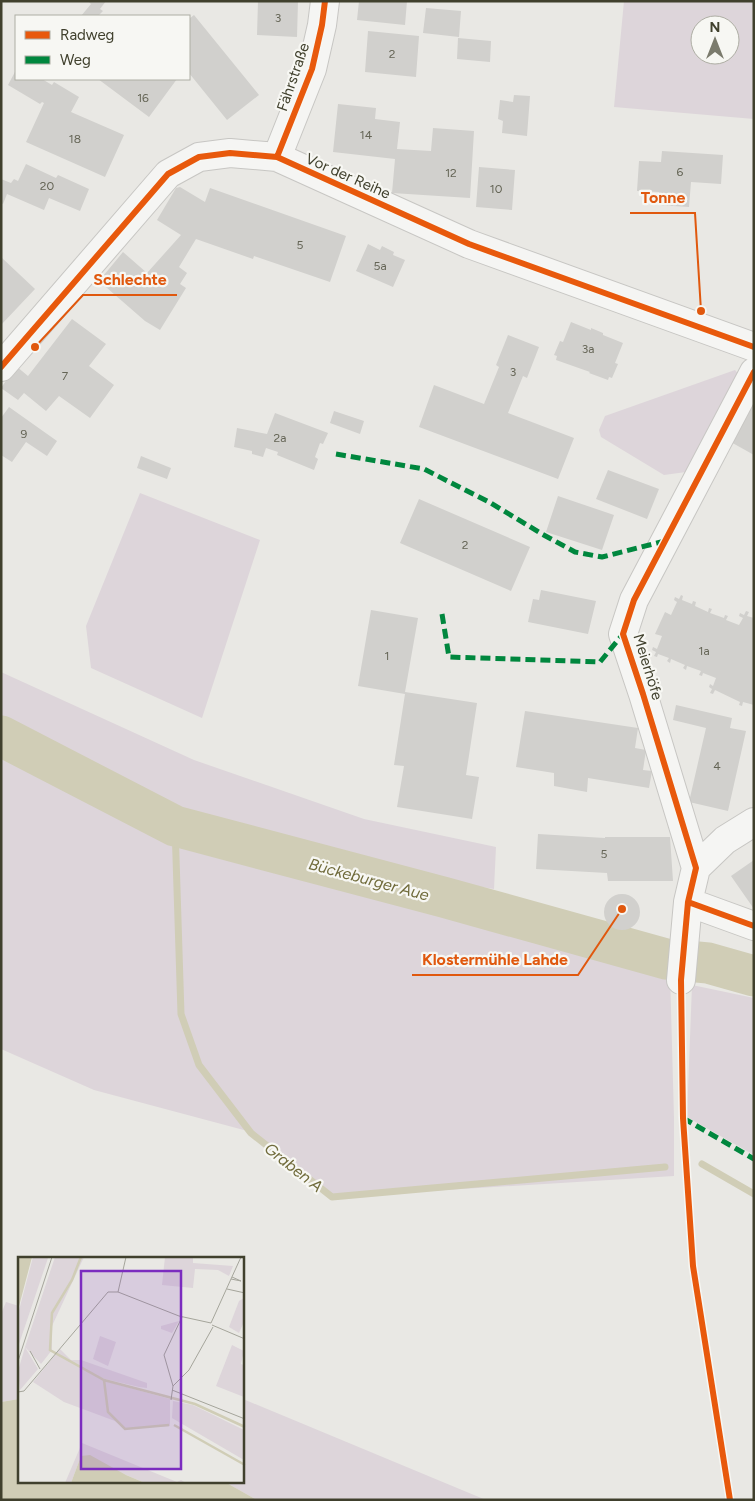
<svg xmlns="http://www.w3.org/2000/svg" width="755" height="1501" viewBox="0 0 755 1501" font-family="Figtree,sans-serif">
  <rect width="100%" height="100%" fill="#e9e8e4"/>
  <!-- green -->
  <path fill="#ddd5da" fill-rule="evenodd" d="M624,1H754V119L614,107ZM700,25H730V55H700Z
    M735,370L739,375L686,472L664,475L601,437L599,430L605,416Z
    M140,493L260,540L202,718L91,668L86,626Z
    M1,672L194,760L364,819L496,847L494,889L434,879L176,821L1,734Z
    M1,739L183,834L476,912L630,966L670,973L674,1118V1176L332,1197L255,1133L94,1090L1,1049Z
    M692,985L754,998V1155L687,1117Z
    M6,1302L19,1306V1399L1,1402V1314Z
    M243,1399L486,1500H257L225,1482H242Z"/>
  <!-- water -->
  <path fill="#d0cdb6" d="M19,1399V1482H225L257,1500H1V1402Z"/>
  <g fill="none" stroke-linecap="round" stroke-linejoin="round">
    <!-- stream -->
    <path stroke="#d0cdb6" stroke-width="7" d="M175,826L181,1014L199,1065L251,1133L332,1197L665,1167
      M702,1164L754,1194"/>
    <!-- river -->
    <path stroke="#d0cdb6" stroke-width="41" d="M1,736L175,826L443,897L666,959L708,963L754,976"/>
  </g>
  <!-- building -->
  <path fill="#d1d0cd" d="M88,1H106L100,9L103,11L98,16H81L91,4Z
    M258,1H298L297,37L257,35Z
    M359,1H407L405,25L357,20Z
    M426,8L461,11L459,37L423,33Z
    M194,15L259,95L227,120L189,73V19Z
    M368,31L419,36L416,77L365,72Z
    M458,38L491,41L490,62L457,59Z
    M16,70V79H42L52,85L54,82L79,97L71,112L124,135L105,177L26,142L44,103L42,102L40,104L8,85Z
    M98,79H177L149,117Z
    M514,95L530,96L527,136L502,133L503,121L498,119L500,100L513,102Z
    M338,104L376,108L375,119L400,122L397,149L431,151L433,128L474,131L470,198L392,193L395,159L333,152Z
    M662,151L723,155L721,184L691,182L689,207L658,205L659,192L637,191L639,161L661,162Z
    M26,164L56,178L58,175L89,189L80,211L49,198L44,210L7,194L3,204L1,203V179L11,183L14,179L18,181Z
    M479,167L515,170L512,210L476,207Z
    M180,187L205,202L210,188L346,236L330,282L254,256L253,259L196,239L179,267L187,273L180,284L186,288L160,330L145,321L99,281L123,252L147,273L181,235L157,220L176,188Z
    M368,244L380,250L382,246L394,252L393,255L405,260L393,287L356,271Z
    M1,257L35,289L1,325Z
    M72,319L106,344L89,366L114,385L90,418L59,396L46,411L24,393L18,400L1,388L16,366L28,376Z
    M571,322L591,330V328L603,333V335L623,343L615,363L618,364L612,378L609,377L608,380L589,373L590,372L556,360L557,356L554,355L560,341L563,342Z
    M508,335L539,347L527,378L523,376L508,413L574,438L558,479L419,427L434,385L484,404L499,367L496,365Z
    M754,401V455L729,441Z
    M9,407L57,441L47,456L26,442L12,462L1,455V418Z
    M334,411L364,421L360,434L330,423Z
    M275,413L328,433L323,444L320,443L315,457L318,459L314,470L277,455L278,452L266,448L263,457L252,454V451L234,447L237,428L267,434Z
    M141,456L171,468L167,479L137,468Z
    M608,470L659,489L647,519L596,499Z
    M558,496L614,515L602,550L546,532Z
    M419,499L530,547L511,591L400,543Z
    M541,590L596,601L588,634L528,622L533,599L539,600Z
    M681,595L683,596L682,600L692,604L693,601L696,602L695,606L708,612L709,608L712,609L710,613L724,618L725,615L728,616L726,620L739,625L743,618L739,616L740,613L744,615L746,611L749,612L747,616L754,618V705L743,702L742,706L739,705L740,702L715,690L713,694L710,693L712,689L709,687L710,684L713,686L716,678L703,673L702,676L699,675L701,671L687,666L686,670L683,668L685,665L671,659L670,663L667,661L669,658L658,654L657,657L654,656L656,652L652,650L653,647L657,649L662,636L655,634L665,612L671,615L677,602L674,600L675,597L679,599Z
    M371,610L418,618L405,692L477,703L466,775L479,777L472,819L397,807L404,766L394,765L405,694L358,686Z
    M676,705L732,718L730,728L746,731L728,811L689,802L706,728L673,720Z
    M525,711L638,728L635,748L646,750L643,770L652,771L649,788L588,778L587,792L554,786V773L516,767Z
    M538,834L605,838V837H670L673,881H608L607,873L536,869Z
    M754,860V909L731,876Z
    M604 912a18 18 0 1 1 36 0a18 18 0 1 1-36 0Z"/>
  <g fill="none" stroke-linecap="round" stroke-linejoin="round">
    <defs>
      <path id="minor" d="M277,157L312,69L322,25L325,1
        M1,367L168,174L199,157L230,153L277,157L469,244L754,347
        M696,868L725,840L754,822
        M688,902L754,926
        M681,980L688,902L696,868L643,694L623,634L634,600L754,372"/>
    </defs>
    <!-- minor casing -->
    <use href="#minor" stroke="#c7c6c3" stroke-width="30"/>
    <!-- minor -->
    <use href="#minor" stroke="#f5f5f3" stroke-width="28"/>
    <!-- quiet -->
    <path stroke="#00873e" stroke-width="5" stroke-dasharray="10 5" stroke-linecap="butt" d="M336,454L424,469L489,502L542,534L575,552L602,557L665,541
      M442,614L449,657L600,662L623,634
      M683,1118L754,1159"/>
    <defs>
      <path id="cycleway" d="M277,157L312,69L322,25L325,1
        M1,367L168,174L199,157L230,153L277,157L469,244L754,347
        M688,902L754,926
        M730,1500L693,1266L683,1118L681,980L688,902L696,868L643,694L623,634L634,600L754,372"/>
    </defs>
    <!-- cycleway casing -->
    <use href="#cycleway" stroke="#f7f7f3" stroke-width="9"/>
    <!-- cycleway -->
    <use href="#cycleway" stroke="#e8590c" stroke-width="6"/>
  </g>
  <g text-anchor="middle" stroke-width="4.5" stroke-linejoin="round" paint-order="stroke">
    <!-- number labels -->
    <g font-size="12" fill="#656556">
      <text x="278" y="22">3</text>
      <text x="392" y="58">2</text>
      <text x="143" y="102">16</text>
      <text x="366" y="139">14</text>
      <text x="75" y="143">18</text>
      <text x="680" y="176">6</text>
      <text x="451" y="177">12</text>
      <text x="47" y="190">20</text>
      <text x="496" y="193">10</text>
      <text x="300" y="249">5</text>
      <text x="380" y="270">5a</text>
      <text x="588" y="353">3a</text>
      <text x="513" y="376">3</text>
      <text x="65" y="380">7</text>
      <text x="24" y="438">9</text>
      <text x="280" y="442">2a</text>
      <text x="465" y="549">2</text>
      <text x="704" y="655">1a</text>
      <text x="387" y="660">1</text>
      <text x="717" y="770">4</text>
      <text x="604" y="858">5</text>
    </g>
    <!-- street labels -->
    <g font-size="15" fill="#40402d" stroke="#f7f7f3">
      <text transform="translate(293 77) rotate(-71)" y="5">Fährstraße</text>
      <text transform="translate(348 176) rotate(24)" y="5">Vor der Reihe</text>
      <text transform="translate(648 667) rotate(73)" y="5">Meierhöfe</text>
    </g>
    <!-- water labels -->
    <g font-size="16" font-style="italic" fill="#706b3b" stroke="#f7f7f3">
      <text transform="translate(369 879) rotate(15)" y="6">Bückeburger Aue</text>
      <text transform="translate(294 1167) rotate(38)" y="6">Graben A</text>
    </g>
  </g>
  <!-- overview -->
  <g transform="translate(18 1257)">
    <rect width="226" height="226" fill="#e9e8e4"/>
    <path d="M15,0L30,1L0,90V57ZM37,0H66L34,69V93L23,107L7,90L20,112L2,133L0,114L7,90ZM147,0H175V6L215,9L211,19L200,13L177,12L175,31L144,28ZM226,41V65L221,76L211,70L221,44ZM161,64L154,76L143,72V69ZM82,79L98,85L90,109L75,102ZM214,88L226,94L223,107L226,108V140L198,129ZM42,92L53,103H63L129,126V131L121,130L87,122L70,115L87,124L152,142V169L107,172L97,164L46,145L15,125ZM155,144L175,148L226,173V203L154,161ZM64,186L159,225L163,223L168,226H127L63,199L53,226H47Z" fill="#ddd5da"/>
    <path d="M0,0H14L0,53ZM72,198L108,218L127,226H53L63,199Z" fill="#d0cdb6"/>
    <path fill="none" stroke="#d0cdb6" stroke-width="2.5" d="M63,0L54,23L34,56L32,93L86,123L177,147L227,170M86,123L90,155L107,172L151,168M156,168L227,208"/>
    <path fill="none" stroke="#a5a59b" stroke-width="1" d="M213,22L223,24L214,20M209,32L227,36M100,35L108,0M193,66L223,0M194,68L227,82M12,94L22,112M0,104L34,0M155,129L171,113L195,70M154,133L227,162M0,135L6,134L90,35H100L161,59L193,66M153,143L155,129L146,98L164,60"/>
    <path fill="#7b2cbf" fill-opacity="0.15" stroke="#7b2cbf" stroke-width="2.5" d="M63,14H163V212H63Z"/>
    <rect width="226" height="226" fill="none" stroke="#40402d" stroke-width="2.5"/>
  </g>
  <!-- callouts -->
  <path fill="none" stroke="#e0580e" stroke-width="2" d="M701 311L695 213H630M35 347L83 295H177M622 909L578 975H412"/>
  <g fill="#e0580e" stroke="#f7f7f3" stroke-width="2">
    <circle cx="701" cy="311" r="5"/>
    <circle cx="35" cy="347" r="5"/>
    <circle cx="622" cy="909" r="5"/>
  </g>
  <g font-size="16" text-anchor="middle" font-weight="bold" fill="#e0580e" stroke="#f7f7f3" stroke-width="4.5" stroke-linejoin="round" paint-order="stroke">
    <text x="663" y="203">Tonne</text>
    <text x="130" y="285">Schlechte</text>
    <text x="495" y="965">Klostermühle Lahde</text>
  </g>
  <!-- border -->
  <rect width="755" height="1501" fill="none" stroke="#40402d" stroke-width="5"/>
  <!-- legend -->
  <rect x="15" y="15" width="175" height="65" fill="#f7f7f3" stroke="#aeaea4"/>
  <rect x="25" y="31" width="25" height="8" fill="#e8590c" stroke="#aeaea4"/>
  <text x="60" y="40" font-size="15" fill="#40402d">Radweg</text>
  <rect x="25" y="56" width="25" height="8" fill="#00873e" stroke="#aeaea4"/>
  <text x="60" y="65" font-size="15" fill="#40402d">Weg</text>
  <!-- north arrow -->
  <g transform="translate(715 40)"><circle r="24" fill="#f7f7f3" stroke="#aeaea4"/>
  <path d="M0-4L9 19L0 12L-9 19Z" fill="#7b7b6d"/>
  <text y="-8" font-size="14" font-weight="bold" text-anchor="middle" fill="#40402d">N</text>
  </g>
</svg>
